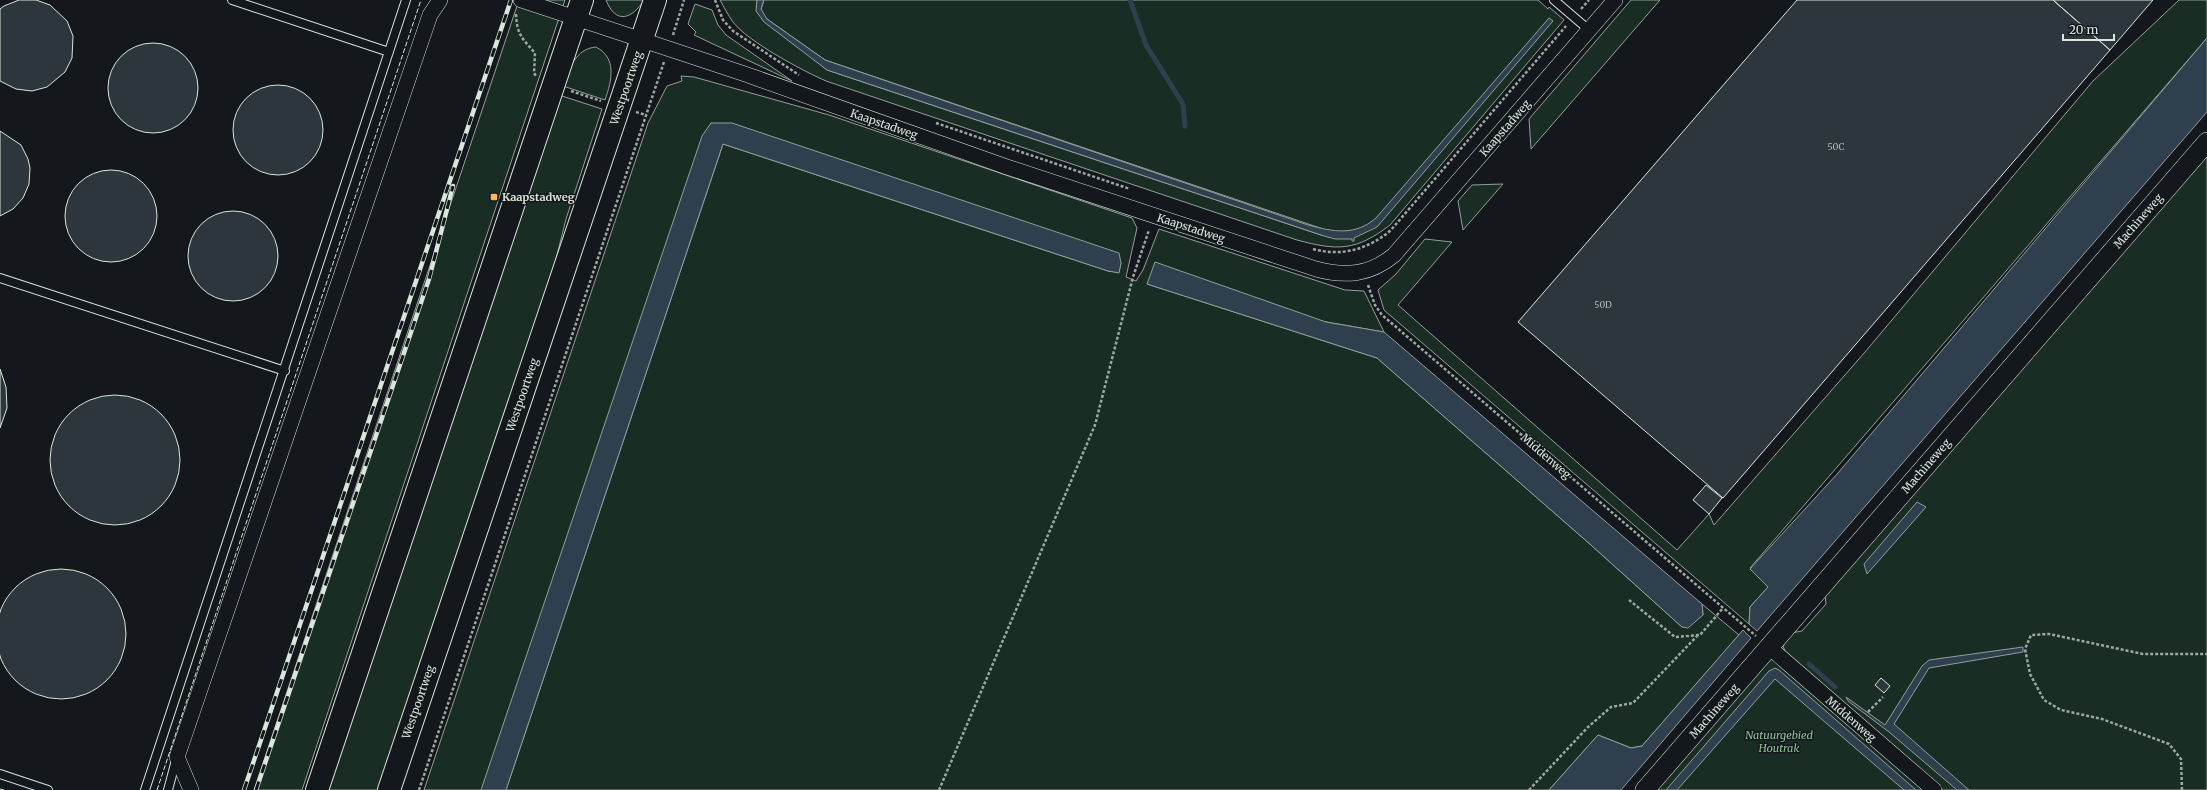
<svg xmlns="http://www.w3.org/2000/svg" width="2207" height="790" viewBox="0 0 2207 790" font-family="Merriweather,serif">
  <rect width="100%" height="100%" fill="#14181c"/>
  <!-- green -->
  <path fill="#1a2d24" stroke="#939e99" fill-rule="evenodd" d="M519,0H565L302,790H254Z
    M606,0H644C632,19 616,25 606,0Z
    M720,0H757V11L766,19L761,9L764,0H1538L1548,9L1549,7L1564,20L1390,225C1356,251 1338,251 1297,240L826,81C803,71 747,41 733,22C728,15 724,7 720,0ZM767,19L825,60L1329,231L1321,235L827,70Z
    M1631,0H1660L1531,149L1529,119Z
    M2179,0H2207V38L1750,568L1768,587L1750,607L1749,624L1384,310L1378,290L1396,274L1425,239L1452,242L1398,305L1677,550L1709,514L1714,525L1865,352L2093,81Z
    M695,4L712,10L718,25L726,35L792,81L694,35L696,32L688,24Z
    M596,47C617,58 612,80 605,100L563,86C570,68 575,49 596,47Z
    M681,76L694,77L829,115L1132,218L1137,228L1126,277L1136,281L1143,270L1159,229L1345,290L1364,291L1384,332L1326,322L1147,284L1377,358L1591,545L1682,627L1703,615L1702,604L1739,635L1642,746L1631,748L1598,735L1549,790H506L723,144L1108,271L1119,272L1121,263L711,123L483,790H424L648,123L667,86L682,81Z
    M559,95L602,109L566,219L547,295L381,790H326Z
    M2207,152V790H1943L1785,651L1783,646L1791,633L1802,631L1826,604L1825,595Z
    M1503,184L1463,230L1458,201L1472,185Z
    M1770,659L1775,660L1927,790H1654Z"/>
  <!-- water -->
  <path fill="#2f3f4d" stroke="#939e99" d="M757,0H764L761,9L767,19L825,60L1308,225C1334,232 1355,236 1376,218L1549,18L1553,21L1377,227L1354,238V241H1352V239H1335L1324,236L827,70L764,22L756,11Z
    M2207,38V112L1757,631L1749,624L1750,607L1768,587L1750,569L1838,473Z
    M711,123H732L1119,253L1121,263L1119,273L1108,271L723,144L506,790H481L702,136Z
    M1155,262L1326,322L1384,332L1702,604L1703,615L1688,628L1682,627L1591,545L1377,358L1147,284Z
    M1917,502L1926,507L1867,574L1864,564Z
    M1743,630L1751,638L1621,790H1549L1598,735L1631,748L1642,746Z
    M2023,647V652L1929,668L1894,724L1969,790H1957L1889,732L1848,701L1846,697L1885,725L1922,666L1929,660Z
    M1775,668L1779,670L1916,790H1904L1775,679L1677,790H1666L1769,671Z"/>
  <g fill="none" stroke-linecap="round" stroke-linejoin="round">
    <!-- stream -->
    <path stroke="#2f3f4d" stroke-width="5" d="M1130,0L1146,45L1183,104L1185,126
      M1809,664L1835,687"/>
  </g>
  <!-- building -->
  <path fill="#2c363c" stroke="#d8e6dc" d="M19,0H36L50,5L67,21L73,36L72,58L65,72L47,87L32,91L16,89L0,81V9L4,6Z
    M1797,0H2053L2110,50L1723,498L1518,322Z
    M2053,0H2153L2110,50Z
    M108 88a45 45 0 1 1 90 0a45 45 0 1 1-90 0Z
    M233 130a45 45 0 1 1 90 0a45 45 0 1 1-90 0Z
    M0,131L21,145L28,159L30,168L29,184L23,198L13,209L0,216Z
    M65 216a46 46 0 1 1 92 0a46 46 0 1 1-92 0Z
    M188 256a45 45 0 1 1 90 0a45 45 0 1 1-90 0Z
    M0,369L6,387L7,408L0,428Z
    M50 460a65 65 0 1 1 130 0a65 65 0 1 1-130 0Z
    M1706,485L1722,498L1709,514L1693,500Z
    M-4 634a65 65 0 1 1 130 0a65 65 0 1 1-130 0Z
    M1881,678L1890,686L1884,693L1875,685Z"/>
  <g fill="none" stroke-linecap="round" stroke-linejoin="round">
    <defs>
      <path id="service" d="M232,0L389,52
        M1554,0L1589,30
        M0,278L285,371
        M0,774L48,790
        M145,790L406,0
        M168,790L176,760"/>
      <path id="minor" d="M521,0L742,73L1007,167L1316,269C1345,277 1370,275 1394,255L1615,0
        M1769,647L1934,790
        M191,790L177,757L430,15L440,0"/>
      <path id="tertiary" d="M1645,790L2207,142"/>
      <path id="primary" d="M317,790L582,0
        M389,790L655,0"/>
    </defs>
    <!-- service casing -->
    <use href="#service" stroke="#d8e6dc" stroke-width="10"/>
    <!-- minor casing -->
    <use href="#minor" stroke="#d8e6dc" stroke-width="16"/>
    <!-- tertiary casing -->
    <use href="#tertiary" stroke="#d8e6dc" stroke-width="20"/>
    <!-- primary casing -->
    <use href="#primary" stroke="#d8e6dc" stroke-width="24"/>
    <!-- path -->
    <path stroke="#9da8a2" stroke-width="2.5" stroke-dasharray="3 2" stroke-linecap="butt" d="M715,0L723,20L733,31L799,75
      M1581,9L1589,0
      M516,14C517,35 522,38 535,53L534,73L536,76
      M673,35L684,0
      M571,91L601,101
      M636,112L646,115
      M936,123L1130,189
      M1313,249C1342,257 1369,249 1391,230L1566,26
      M1368,285L1375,305L1382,315L1756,636
      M1629,600L1675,637L1700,635L1723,608
      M1868,712L1883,697
      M419,790L664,62
      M939,790L1095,425L1133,277L1149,230
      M1529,790L1587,728L1611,707L1633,703L1698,635
      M2182,790L2181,759L2169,744L2102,719L2061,710L2044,700L2030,674L2025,649L2031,635L2049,634L2143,654H2207"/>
    <!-- service -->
    <use href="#service" stroke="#14181c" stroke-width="8"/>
    <!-- minor -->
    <use href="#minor" stroke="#14181c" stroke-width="15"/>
    <!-- tertiary -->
    <use href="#tertiary" stroke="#14181c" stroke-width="19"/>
    <!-- primary -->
    <use href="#primary" stroke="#14181c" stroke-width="22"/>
    <defs>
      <path id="rail" d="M244,790L511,0
        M256,790L429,279L453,186"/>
    </defs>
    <!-- rail casing -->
    <use href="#rail" stroke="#d8e6dc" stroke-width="4.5"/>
    <!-- rail -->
    <use href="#rail" stroke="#14181c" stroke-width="3" stroke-dasharray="9" stroke-linecap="butt"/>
    <!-- fence -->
    <path stroke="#d8e6dc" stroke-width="1" stroke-dasharray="5 2" stroke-linecap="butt" d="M0,789L4,790
      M157,790L421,0"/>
  </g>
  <!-- markers -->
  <rect fill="#ffb74d" stroke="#14181c" stroke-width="1.5" x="490" y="193" width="8" height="8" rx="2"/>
  <g text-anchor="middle" stroke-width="3" stroke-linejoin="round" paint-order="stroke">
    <!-- number labels -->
    <g font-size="9" fill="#adbab4">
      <text x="1836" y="150">50C</text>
      <text x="1603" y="308">50D</text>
    </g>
    <!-- street labels -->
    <g font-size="11" fill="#d8e6dc" stroke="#14181c">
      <text transform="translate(626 88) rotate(-71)" y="4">Westpoortweg</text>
      <text transform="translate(884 124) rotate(19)" y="4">Kaapstadweg</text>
      <text transform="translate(1505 128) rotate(-49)" y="4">Kaapstadweg</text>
      <text transform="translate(2138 221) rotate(-49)" y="4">Machineweg</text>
      <text transform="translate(1191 228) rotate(18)" y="4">Kaapstadweg</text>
      <text transform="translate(522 395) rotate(-71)" y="4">Westpoortweg</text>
      <text transform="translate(1546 456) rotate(41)" y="4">Middenweg</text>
      <text transform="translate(1926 466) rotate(-49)" y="4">Machineweg</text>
      <text transform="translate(418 702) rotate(-71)" y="4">Westpoortweg</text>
      <text transform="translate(1714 711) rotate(-49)" y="4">Machineweg</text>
      <text transform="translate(1851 719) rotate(41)" y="4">Middenweg</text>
    </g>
    <!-- poi labels -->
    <g font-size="11" font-weight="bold" fill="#d8e6dc" stroke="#14181c" text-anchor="start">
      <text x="502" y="201">Kaapstadweg</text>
    </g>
    <!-- park labels -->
    <g font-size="11" font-style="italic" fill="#8ac095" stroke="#14181c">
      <text x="1779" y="739">Natuurgebied<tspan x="1779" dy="13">Houtrak</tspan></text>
    </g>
  </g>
  <!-- scale -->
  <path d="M2063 34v6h51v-6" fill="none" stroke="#d8e6dc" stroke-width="2"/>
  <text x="2069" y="34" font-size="12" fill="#d8e6dc" stroke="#14181c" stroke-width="3" paint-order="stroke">20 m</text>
</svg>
